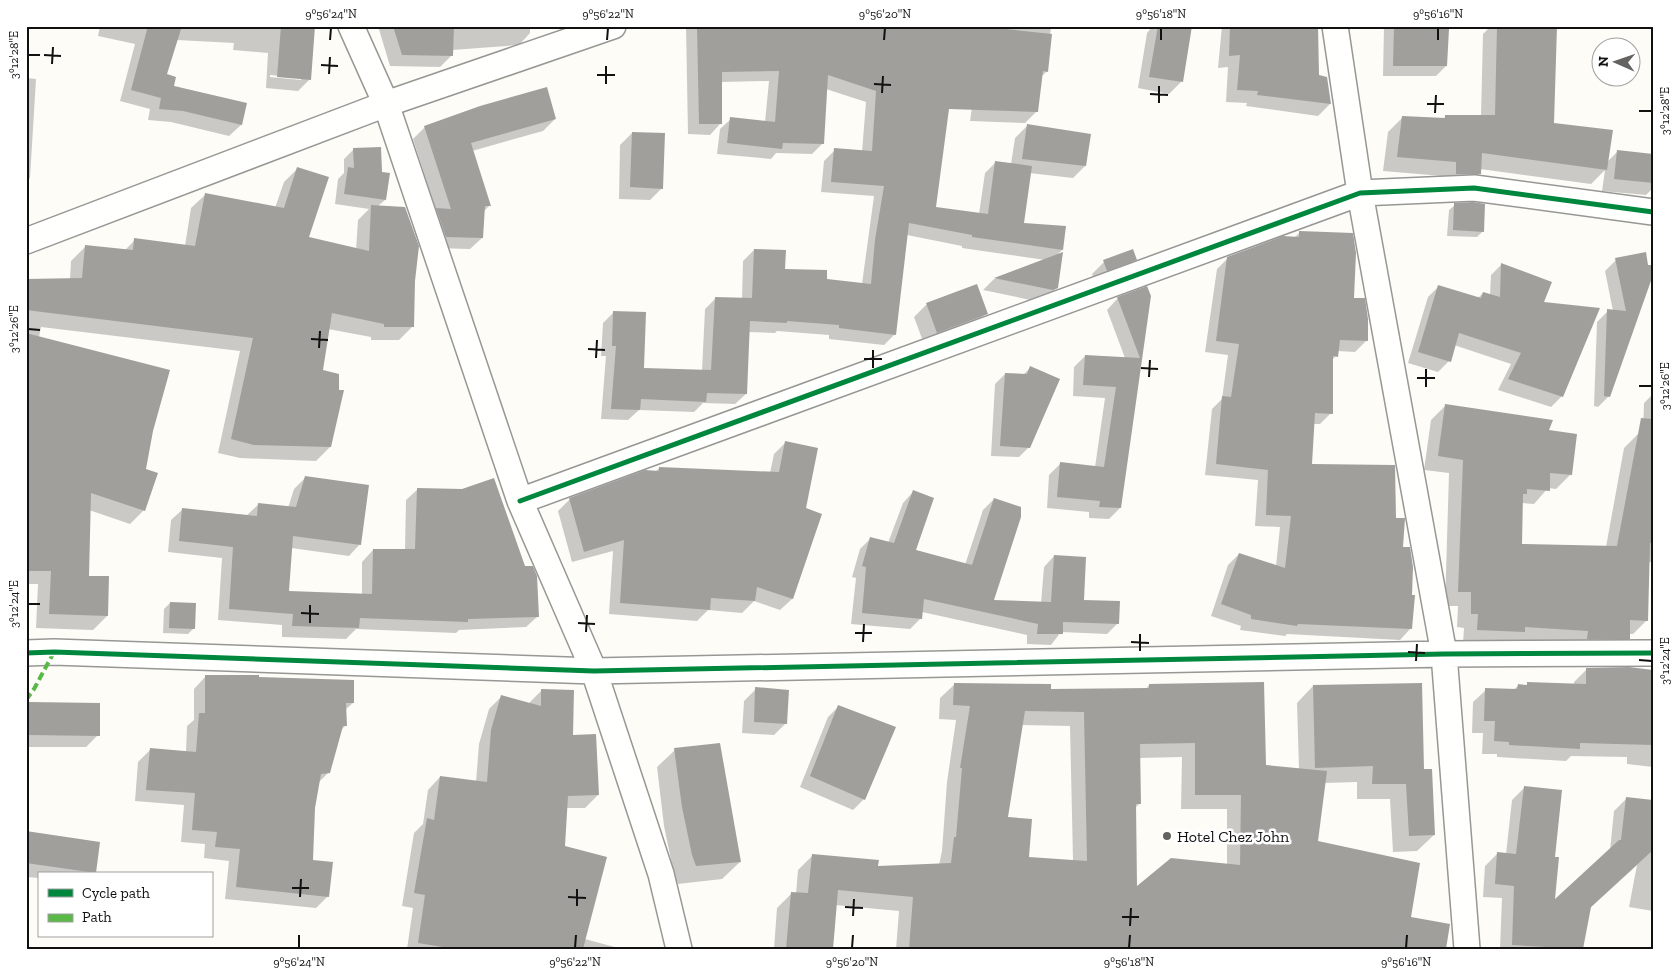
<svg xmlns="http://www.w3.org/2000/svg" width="1679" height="975" viewBox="0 0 1679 975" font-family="'Zilla Slab',serif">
  <rect width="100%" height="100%" fill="#fdfcf7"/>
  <!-- shadow -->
  <path fill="#0003" fill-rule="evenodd" d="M100,26H314L310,79L298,91L266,88L268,53L233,50L234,43L177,40L166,75L173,86L246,104L241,125L229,136L171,122L148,120L150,109L120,101L135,44L98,36ZM270,75L301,78V80L270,77Z
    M378,26H530V33L519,45L452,50V55L440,67L390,66Z
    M686,26H952L935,208L979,214L985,173L996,162L1011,164L1015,138L1028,125L1085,166L1073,178L1029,173L1022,225L1062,250L1056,256L1057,288L1040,302L983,290L994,279L1045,260L962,248V246L907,235L895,334L884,345L829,339V335L777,331L775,333L748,332L746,394L735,404L703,403L694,412L639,410L628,420L601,419L606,356H601L603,323L614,312L642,369L702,371L705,309L716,298L742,299L743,261L754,250L784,270L826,280L862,284L874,196L821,192L824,161L835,150L862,152L866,102L826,89L823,143L812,154L776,153L771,159L717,154L720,129L731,119L765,122L769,81L720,82V124L710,135L688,134Z
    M984,26H1051L1047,71L1041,77L1037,111L1025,123L970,121Z
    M1153,26H1191L1181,82L1169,94L1138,88L1147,33Z
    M1222,26H1316L1318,76L1330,104L1318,116L1246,106L1247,103L1226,102L1228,67L1218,68Z
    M1384,26H1425L1446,66L1436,76H1383Z
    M1491,26H1555L1553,124L1607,162L1618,151L1653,155V188L1646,195L1602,191L1605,170L1591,184L1480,169L1479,174L1465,189H1441L1442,176L1383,171L1388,132L1402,118L1443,119L1446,116H1481L1483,34Z
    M26,78L36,79L30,178L26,182Z
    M555,119L543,131L472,151L489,206L484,211L482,238L470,249L434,248L425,221L436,210L413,139L425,127Z
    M632,133L662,188L650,200L619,199L620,145Z
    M354,149L381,173L385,200L378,206L414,281L413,326L399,340H371V337L328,329L322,371L330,447L316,461L240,458L218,453L240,351L41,327L39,337L152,431L145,470L144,510L130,524L89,510L88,577L107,616L93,630L36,628L38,584H26V280L70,279L71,261L85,247L124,251L135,240L185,246L191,208L205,195L275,208L284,182L298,168L308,238L356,250L358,220L369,209L335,204L338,179L344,173V159Z
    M1455,205L1483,231L1477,237L1447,236L1449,210Z
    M1300,232L1353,299L1366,341L1355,352L1337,351L1336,356L1331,361V413L1320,424H1313L1311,465L1395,519L1402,548L1411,628L1400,640L1287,634L1285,636L1240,630L1241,626L1211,616L1228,565L1239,554L1276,566L1280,527L1255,526L1258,480L1205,475L1212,409L1222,399L1228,355L1205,352L1217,269L1228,258L1294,238Z
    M1645,254L1609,396L1598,407L1594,406L1597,322L1608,311H1613L1605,271L1616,260Z
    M1135,259L1123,271L1095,282L1092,274L1104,262Z
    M1502,264L1542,303L1562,396L1551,407L1498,390L1511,364L1454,345L1449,361L1438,372L1408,363L1428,297L1439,286L1478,298L1483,293L1490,296L1491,275Z
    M976,286L986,313L974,325L924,344L914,317L926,305Z
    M1150,296L1120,508L1109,519L1089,518V512L1047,508L1049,475L1060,464L1095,467L1105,398L1073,396L1074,367L1085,356L1125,358L1107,310L1118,298Z
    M1030,368L1029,447L1019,457L991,456L995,384L1005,374L1023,375Z
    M1653,394V562H1649L1647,620L1633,634H1629V638L1614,652L1574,644L1515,641L1510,645L1463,643L1464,628L1457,627L1458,606H1445L1449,473L1424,470L1431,420L1446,405L1547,431L1570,475L1556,489L1548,488L1534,504L1522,503L1521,545L1606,547L1624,448L1638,434H1643L1644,403Z
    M786,442L792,599L780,610L754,601L742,613L708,610L697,621L609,614L613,551L572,562L558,511L570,499L655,472L659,468L770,473L774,454Z
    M305,478L360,544L349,556L291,548L288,592L362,595V562L373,550H405L406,500L418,489L462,491L538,616L526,627L459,630L456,633L356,629L346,639L282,637V625L218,620L222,558L168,552L171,520L183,509L247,515L259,504L288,508L294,489Z
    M913,492L915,550L965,565L983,510L994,499L992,602L1041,603L1044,567L1054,556L1082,601L1118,623L1107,634L1061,632L1051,645L1027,644V635L922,612L921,618L910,629L851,624L856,578L852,577L860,549L871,538L888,543L903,503Z
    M170,603L194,628L188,634L163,633L164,609Z
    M1587,669L1653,670V767L1627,764V757L1571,756L1566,761L1497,757V754H1482L1483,733H1472L1473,702L1486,690H1513L1518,686H1525L1528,684L1574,685V682Z
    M206,676L257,679L353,703L345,710V726L340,731L329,772L318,783L314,808L311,861L328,896L316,908L225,899L229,861L204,858L205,844L181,842L184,805L135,801L138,762L150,750L186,752L187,726L194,720V689Z
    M955,684L1050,691L1145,690L1149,685L1265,766L1299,769L1297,703L1313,686L1423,771L1434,835L1417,851L1393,852L1390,799H1357V782L1324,783L1317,842L1445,949H896L899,911L835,905L831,949H774L777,908L792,893L796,894L798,870L813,855L877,868L939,865L942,851L947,782L956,720L939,719L940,698ZM1022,725L1070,726L1073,861L1028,858L1007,819ZM1182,757L1181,809H1227V865L1135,889V808L1140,803L1139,758Z
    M756,689L786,723L774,735L742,733L744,701Z
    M542,690L572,736L598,795L585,808H566L564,847L585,939L622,949H407L413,908L402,906L414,833L423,824L428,790L440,777L476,782L479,744L489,709L502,696L528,704Z
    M29,703L98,735L86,747H26V707Z
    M839,706L864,799L853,810L800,787L828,717Z
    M675,750L740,862L722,879L678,884L674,874L664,826L657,767Z
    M1525,787L1553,858L1554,902L1610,850L1614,811L1627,798L1653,802V911L1629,907L1637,865L1590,908L1581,949H1500L1502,898L1483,897L1485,866L1497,854H1506L1512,800Z
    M26,833L95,872L93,874H39V878L26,877Z"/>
  <!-- building -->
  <path fill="#a19f9c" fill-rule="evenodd" d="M148,26H182L167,74L176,77L174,86L247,103L242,125L183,111L159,109L161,98L131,90Z
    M281,26H315L311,80L277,77Z
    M393,26H454L453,56L402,55Z
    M697,26H977L1052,34L1048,72L1043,71L1038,112L949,109L936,207L988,214L995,161L1032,166L1024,223L1066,226L1063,250L972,237V235L909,223L896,335L839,328V325L787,321V323L750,321L747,394L707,393L706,402L641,399L640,410L611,409L616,346H612L613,311L646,312L644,368L711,370L715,297L752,298L754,249L786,250L785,269L827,270V279L871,284L875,240L884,186L831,182L834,148L872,151L876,91L828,75L824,144L783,143L782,149L727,143L730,117L775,122L779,71L722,72V124H699Z
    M1158,26H1192L1183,82L1149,77Z
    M1230,26H1318L1319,75L1327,77L1331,104L1257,95L1258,91L1237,90L1240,55L1229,56Z
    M1394,26L1449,29L1447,66H1393Z
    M1497,26H1557L1554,123L1613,130L1607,170L1482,153L1481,174H1456V162L1397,157L1402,116L1445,118V115H1495Z
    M547,87L556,119L471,143L491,206H485L483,238L446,237L436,208L451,209L424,126L480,106Z
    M1027,124L1091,134L1086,166L1022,159Z
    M632,132L665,133L663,189L630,187Z
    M381,147L382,172L390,173L386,200L344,194L348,167L354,168L353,148Z
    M1617,150L1653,154V183L1614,179Z
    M297,167L329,177L309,237L369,251L371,205L405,207L419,246L415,281L414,327H384V324L332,313L323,370L339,374V390H344L331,447L254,445L231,439L253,338L26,310V279L82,278L85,245L133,250L134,238L195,246L205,193L284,208Z
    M1473,202L1485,204L1484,232L1453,230L1454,203Z
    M1299,231L1353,233L1356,253L1354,298H1365L1368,319V341L1340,340L1338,357L1333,356V414L1315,413L1312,464L1395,465L1396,518H1405L1403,547H1410L1413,567L1412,595H1415L1412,629L1298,624L1297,626L1251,619V615L1221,604L1239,553L1285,568L1291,516L1266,515L1268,470L1216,464L1222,396L1231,397L1239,344L1216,341L1227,257L1283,236L1299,237Z
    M1133,249L1137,260L1107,271L1103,260Z
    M1063,252L1058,288L1053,290L994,278Z
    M1646,252L1648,265H1653V275L1610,397L1604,396L1607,309L1626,311L1615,258Z
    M1501,263L1552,282L1544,302L1600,308L1563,397L1508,379L1521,353L1459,333L1451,362L1418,352L1438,285L1481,298L1483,292L1500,297Z
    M977,284L988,314L937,333L926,303Z
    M1147,286L1151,296L1121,508L1099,507L1100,501L1057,497L1060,462L1104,467L1116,387L1083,385L1085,355L1140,358L1117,297Z
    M26,333L170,370L153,431L146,469L158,473L145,511L91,493L89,576H109L108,616L49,614L51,571H26Z
    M1030,366L1060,379L1030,448L1000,446L1005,373L1027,374Z
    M1445,404L1553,420L1549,430L1577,434L1572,475L1550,473V491L1527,489V494H1523L1522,544L1617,546L1641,418L1653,419V543H1650L1648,621L1630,620V639H1587L1588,631L1525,627V632L1477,630L1478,614H1471V592H1458L1463,460L1438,456Z
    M785,441L818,448L806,508L822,514L793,599L757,587L755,601L711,598L710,610L620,603L624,540L584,552L569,498L645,470L659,471V467L779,472Z
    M305,476L369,485L361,545L293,536L289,591L372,594L373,549H415L417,488L462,489L494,478L525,566H533L537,576L539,617L468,619V622L360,618L359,628L292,626L293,614L229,609L233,547L179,541L182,508L257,516L258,503L296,507Z
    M913,490L934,498L916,550L972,565L994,498L1021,507V517L994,600L1051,602L1054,555L1086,557L1084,600L1120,601L1119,624L1063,622V634H1037L1038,624L924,599L922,619L862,613L866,567L862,566L870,537L894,543Z
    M170,602L196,603L195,629L169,628Z
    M1629,667L1653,670V745L1580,743V749L1509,745V742L1494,741L1495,721H1484L1485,688L1517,689L1518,684L1527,685V682L1586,684V668Z
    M205,675H259V677L354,680V703H346L347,726H343L330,773L321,774L315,808L313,860L333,862L329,897L236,887L240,849L215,847L217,832L192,830L195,793L146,790L150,748L196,752L199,713H205Z
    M1264,682L1266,765L1327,771L1318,841L1420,863L1411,917L1450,924L1446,949H909L913,897L838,890L833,949H786L791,892L808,893L812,854L879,860L878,866L951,863L954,837H956L962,768H960L970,706L953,705L954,683L1051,684V689L1149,688V684ZM1025,711L1084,712L1087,861L1029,857L1032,819L1008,817ZM1195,743V795H1241L1240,865L1171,858L1137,886L1136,804H1141L1140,744Z
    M1422,683L1424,769H1432L1435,835L1409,836L1406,784H1372L1373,766L1315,768L1313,685Z
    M755,687L789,690L787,724L754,722Z
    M541,689L574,690L573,735L596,734L599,795L568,796L565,846L607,857L583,949H455L418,943L425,895L414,893L427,818L434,820L440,776L487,782L491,730L501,695L541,706Z
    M29,702L100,703V736L29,735Z
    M838,705L896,727L865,800L810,776Z
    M720,743L741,862L696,866L692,855L682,807L674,748Z
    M1524,786L1562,790L1555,857H1559L1555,899L1619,840H1621L1626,797L1653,800V850L1591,907L1583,949L1512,945L1514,886L1495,884L1497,852L1516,854Z
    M26,831L100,842L96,873L26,863Z"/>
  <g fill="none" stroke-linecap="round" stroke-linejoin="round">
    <defs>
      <path id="street" d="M351,26L386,104L520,501L594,671L661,874L679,949
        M1335,26L1360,193L1444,654L1467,949
        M26,241L386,104L613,26
        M520,501L1360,193L1474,188L1653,212
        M26,653L54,652L594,671L1444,654L1653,653"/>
    </defs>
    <!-- street casing -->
    <use href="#street" stroke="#979795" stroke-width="28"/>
    <!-- street -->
    <use href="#street" stroke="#fffffe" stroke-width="25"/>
    <!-- quiet -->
    <path stroke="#58b947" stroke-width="4" stroke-dasharray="8 4" stroke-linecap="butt" d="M26,700L34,689L54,652"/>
    <defs>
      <path id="cycleway" d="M520,501L1360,193L1474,188L1653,212
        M26,653L54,652L594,671L1444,654L1653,653"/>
    </defs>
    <!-- cycleway casing -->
    <use href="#cycleway" stroke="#fff" stroke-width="8"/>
    <!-- cycleway -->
    <use href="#cycleway" stroke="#00873e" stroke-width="5"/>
  </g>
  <!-- ticks -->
  <path fill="none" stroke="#111" stroke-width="2" d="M330,40L331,28M607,40L608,28M884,40L885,28M1161,40V28M1438,40V28M28,55H40M44,55L61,56M52,64L53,47M321,65L338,66M329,74L330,57M597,75H615M606,84V66M874,84L891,85M882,93L883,76M1150,94L1168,95M1159,103V86M1427,104H1444M1639,111H1652M1435,113L1436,95M28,329L40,330M311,339L328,340M319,348L320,331M588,349L605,350M596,358L597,340M864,359H882M873,368V350M1141,368L1158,369M1149,377L1150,360M1417,378H1435M1639,386H1652M1426,387V369M28,604H40M301,613L319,614M310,623V605M578,623L595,624M586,632L587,615M855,633H872M863,642L864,624M1131,642L1149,643M1140,651V634M1408,652L1425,653M1639,660L1652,661M1416,661L1417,644M292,888H309M300,897L301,879M568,897L586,898M577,906V889M845,907L863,908M853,916L854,899M1122,917H1139M1130,926L1131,908M299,948V935M575,948L576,935M852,948L853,935M1129,948L1130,935M1406,948L1407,935"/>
  <!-- markers -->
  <circle fill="#646362" stroke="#fff" stroke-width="2" cx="1167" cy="836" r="5"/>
  <g text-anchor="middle" stroke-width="5" stroke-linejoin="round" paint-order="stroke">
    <!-- poi labels -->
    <g font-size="16" fill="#111" stroke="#fff" text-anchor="start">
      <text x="1177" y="842">Hotel Chez John</text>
    </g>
  </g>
  <!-- border -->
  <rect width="1679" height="975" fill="none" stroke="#ffffff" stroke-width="55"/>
  <!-- legend -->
  <rect x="38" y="872" width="175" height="65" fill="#ffffff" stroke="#a0a0a0"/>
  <rect x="48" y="889" width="25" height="8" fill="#00873e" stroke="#a0a0a0"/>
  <text x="82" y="898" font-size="15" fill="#111111">Cycle path</text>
  <rect x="48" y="914" width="25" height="8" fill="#58b947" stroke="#a0a0a0"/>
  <text x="82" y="922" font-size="15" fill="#111111">Path</text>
  <!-- north arrow -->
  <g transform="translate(1616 62) rotate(272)"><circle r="24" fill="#ffffff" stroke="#a0a0a0"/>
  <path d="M0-4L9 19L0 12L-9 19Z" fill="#646362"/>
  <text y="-8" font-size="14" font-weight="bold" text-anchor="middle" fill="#111111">N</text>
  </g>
  <rect x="28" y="28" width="1624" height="920" fill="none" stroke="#111" stroke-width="2"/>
  <g font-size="12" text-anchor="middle" fill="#111">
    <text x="331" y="18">9°56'24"N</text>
    <text x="608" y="18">9°56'22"N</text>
    <text x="885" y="18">9°56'20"N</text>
    <text x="1161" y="18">9°56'18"N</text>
    <text x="1438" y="18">9°56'16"N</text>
    <text transform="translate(14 55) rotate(-90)" y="4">3°12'28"E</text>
    <text transform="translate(1665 111) rotate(-90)" y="4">3°12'28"E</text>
    <text transform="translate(14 329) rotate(-90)" y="4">3°12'26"E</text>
    <text transform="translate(1665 386) rotate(-90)" y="4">3°12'26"E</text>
    <text transform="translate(14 604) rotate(-90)" y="4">3°12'24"E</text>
    <text transform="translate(1665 661) rotate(-90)" y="4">3°12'24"E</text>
    <text x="299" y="966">9°56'24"N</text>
    <text x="575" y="966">9°56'22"N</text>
    <text x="852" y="966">9°56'20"N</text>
    <text x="1129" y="966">9°56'18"N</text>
    <text x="1406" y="966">9°56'16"N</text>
  </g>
</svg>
